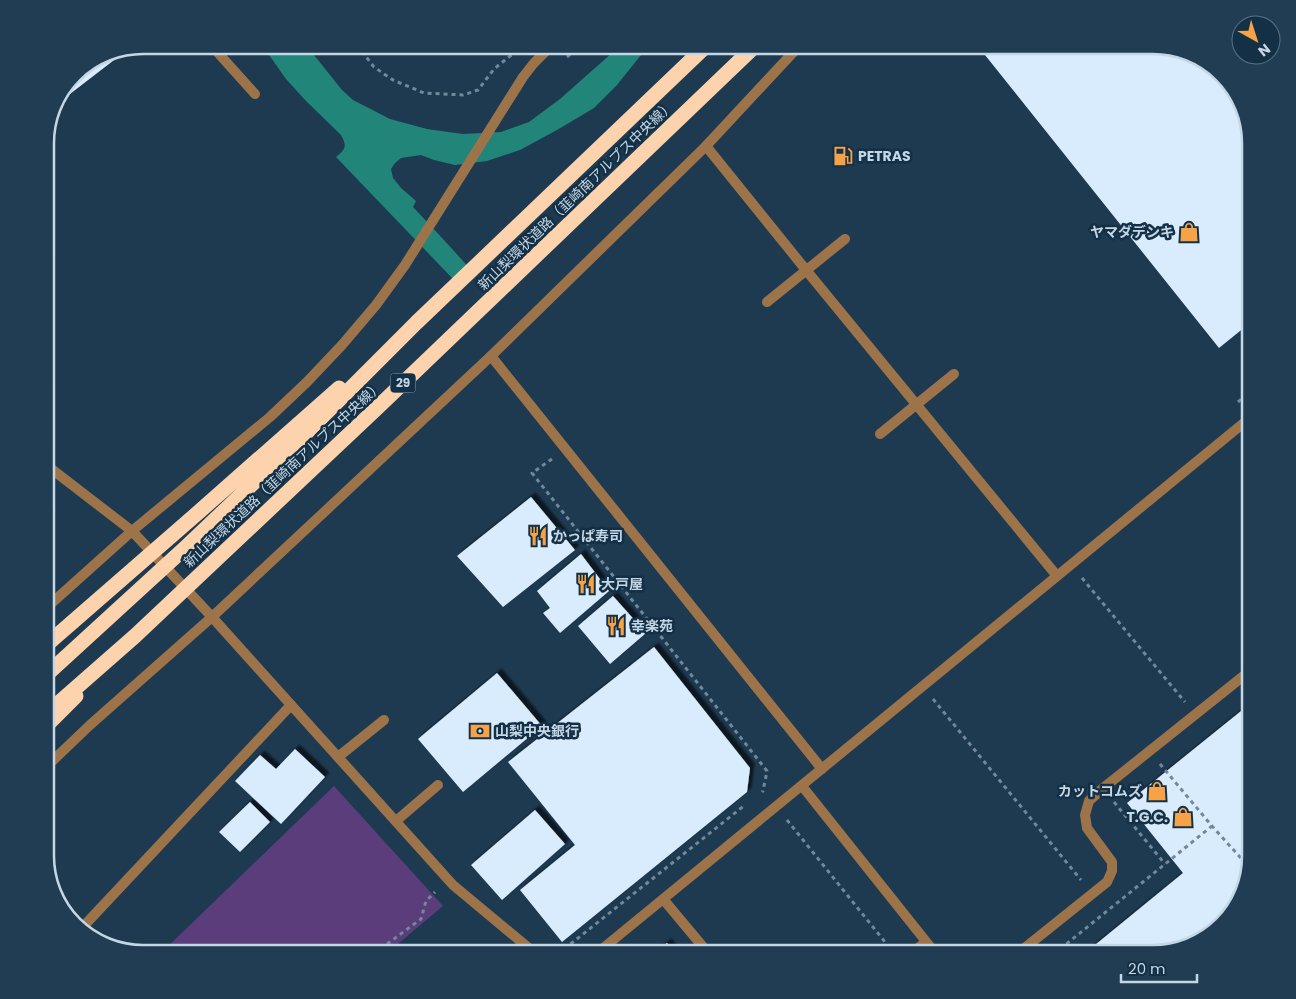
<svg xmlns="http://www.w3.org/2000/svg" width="1296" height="999" viewBox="0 0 1296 999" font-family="Poppins,'Noto Sans JP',sans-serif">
  <defs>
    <filter id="shadow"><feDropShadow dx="4.5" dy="-4.5" stdDeviation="1" flood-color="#0009"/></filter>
  </defs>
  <rect width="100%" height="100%" fill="#1e3a51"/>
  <!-- green -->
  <path fill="#5a3d7a" d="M334,786L443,906L386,954H351L348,952L346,954H160Z"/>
  <!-- water -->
  <path fill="#22857a" d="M262,45H306L342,90L353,100L390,119L427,129L463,134L501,132L529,122L560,99L621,45H649L617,85L594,108L557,130L520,150L487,161L455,165L434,160L421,155L401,158L395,163L391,169L393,178L401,188L416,201L413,207L443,239L474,273L453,279L336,157C346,149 347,146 341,135L305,100L286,79Z"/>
  <!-- building -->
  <path fill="#d8ecfd" filter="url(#shadow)" d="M977,45H1153L1213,65L1241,99L1251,143V322L1219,348Z
    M131,47L53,107L55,100L78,69L106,52Z
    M531,497L575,550L503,607L457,556Z
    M581,554L609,591L560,633L543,613L550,608L537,591Z
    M613,596L646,633L610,664L578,626Z
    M654,647L750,768L747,792L562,942L520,890L575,845L508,762Z
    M497,673L542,726L463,792L418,739Z
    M1251,703V856L1231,916L1196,944L1153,954H1084L1183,873L1127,803Z
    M295,749L325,777L281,824L235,781L260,755L276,769Z
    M250,802L270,822L240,852L219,832Z
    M535,810L565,844L502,900L471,865Z
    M667,943L676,954H653Z"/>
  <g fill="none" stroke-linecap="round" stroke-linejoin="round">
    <!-- path -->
    <path stroke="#71889a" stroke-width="3" stroke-dasharray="4 4" stroke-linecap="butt" d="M357,45L374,67L393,80L424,93L463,95L478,90L494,69L515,52
      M567,57L581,45
      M1238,402L1251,391
      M552,459L532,473L767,771L763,791L762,792
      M1082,578L1185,702
      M933,699L1081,880
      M1160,764L1212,826L1248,866
      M1114,802L1165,864
      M787,820L893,952
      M345,954L355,945L379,950L421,919L426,901L435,892
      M558,954L745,805
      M1054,954L1212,826"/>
    <!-- service -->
    <path stroke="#9d734a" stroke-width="10" d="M706,146L806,270L1057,576
      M767,302L845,239
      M491,356L822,769
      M880,434L954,374
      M338,757L384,720
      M802,786L936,954
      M396,821L438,785
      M663,899L709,954
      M596,954L1251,417
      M910,954L926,942
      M1017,954L1107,882L1112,871V862L1087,828L1085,815L1089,801L1102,789L1251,670"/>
    <!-- minor -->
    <path stroke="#9d734a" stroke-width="10" d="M211,45L255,94
      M45,464L132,531
      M80,930L291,705"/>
    <!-- tertiary -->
    <path stroke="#9d734a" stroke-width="10" d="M132,531L212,617L453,885L536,954
      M45,609L132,531L270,417L307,382L342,345L376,305L405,265L523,77L534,63L552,45
      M45,768L90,725L212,617L491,356L706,146L800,45"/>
    <!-- motorway -->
    <path stroke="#fcd3ac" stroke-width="15" d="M45,727L76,696"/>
    <!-- motorway-bridge -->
    <path stroke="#fcd3ac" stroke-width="15" d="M45,646L201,510L339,388
      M45,676L186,547L303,436L416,323L707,45
      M45,715L135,636L377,408L756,45"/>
  </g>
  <!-- icons -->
  <defs>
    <symbol id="fuel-bare" viewBox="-9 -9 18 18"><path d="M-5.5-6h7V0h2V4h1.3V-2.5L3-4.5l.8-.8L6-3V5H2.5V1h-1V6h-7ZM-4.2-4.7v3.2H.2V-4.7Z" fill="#f6a247" stroke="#133046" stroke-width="2.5" paint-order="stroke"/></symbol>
    <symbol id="shop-bare" viewBox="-9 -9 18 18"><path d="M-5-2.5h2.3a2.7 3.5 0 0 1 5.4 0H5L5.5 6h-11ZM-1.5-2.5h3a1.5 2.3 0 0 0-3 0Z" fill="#f6a247" stroke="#133046" stroke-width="2.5" paint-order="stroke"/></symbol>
    <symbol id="restaurant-bare" viewBox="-9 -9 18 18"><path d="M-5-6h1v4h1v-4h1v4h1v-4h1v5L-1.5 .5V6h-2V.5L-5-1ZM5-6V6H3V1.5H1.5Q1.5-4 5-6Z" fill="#f6a247" stroke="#133046" stroke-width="2.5" paint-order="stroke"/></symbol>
    <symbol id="bank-bare" viewBox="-9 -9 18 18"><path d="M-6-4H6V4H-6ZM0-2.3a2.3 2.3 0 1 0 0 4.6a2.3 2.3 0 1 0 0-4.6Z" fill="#f6a247" stroke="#133046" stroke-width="2.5" paint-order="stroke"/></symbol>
  </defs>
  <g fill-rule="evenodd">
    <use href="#fuel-bare" x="829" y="142" width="28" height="28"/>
    <use href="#shop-bare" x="1175" y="218" width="28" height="28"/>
    <use href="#restaurant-bare" x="524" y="522" width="28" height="28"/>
    <use href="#restaurant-bare" x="572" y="570" width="28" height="28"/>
    <use href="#restaurant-bare" x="602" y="612" width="28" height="28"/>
    <use href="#bank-bare" x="466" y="717" width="28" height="28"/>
    <use href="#shop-bare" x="1143" y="777" width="28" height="28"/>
    <use href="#shop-bare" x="1169" y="803" width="28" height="28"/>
  </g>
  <g text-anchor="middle" stroke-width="5" stroke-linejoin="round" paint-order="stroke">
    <!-- shield labels -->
    <rect fill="#133046" stroke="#90a4b5" stroke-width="1" x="390.5" y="373.5" width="25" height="19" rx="4"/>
    <g font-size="12" font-weight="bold" fill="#c5d6e4">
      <text x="403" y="387">29</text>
    </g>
    <!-- poi labels -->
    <g font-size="14" font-weight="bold" fill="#c5d6e4" stroke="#133046" text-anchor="start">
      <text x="858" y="161">PETRAS</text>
      <text x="1174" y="237" text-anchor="end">ヤマダデンキ</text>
      <text x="553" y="541">かっぱ寿司</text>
      <text x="601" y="589">大戸屋</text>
      <text x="631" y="631">幸楽苑</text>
      <text x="495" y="736">山梨中央銀行</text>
      <text x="1142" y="796" text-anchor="end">カットコムズ</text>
      <text x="1168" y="822" text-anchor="end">T.G.C.</text>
    </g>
    <!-- street labels -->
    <g font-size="14" fill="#c5d6e4" stroke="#133046">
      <text transform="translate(576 195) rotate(-44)" y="5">新山梨環状道路（韮崎南アルプス中央線）</text>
      <text transform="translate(283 474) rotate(-43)" y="5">新山梨環状道路（韮崎南アルプス中央線）</text>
    </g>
  </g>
  <!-- crop -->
  <path d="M0 0H1296V999H0ZM143 54H1153A89 89 0 0 1 1242 143V856A89 89 0 0 1 1153 945H143A89 89 0 0 1 54 856V143A89 89 0 0 1 143 54Z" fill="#213d53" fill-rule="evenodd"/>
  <path fill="none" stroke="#c5d6e4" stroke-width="2.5" d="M143 54H1153A89 89 0 0 1 1242 143V856A89 89 0 0 1 1153 945H143A89 89 0 0 1 54 856V143A89 89 0 0 1 143 54Z"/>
  <!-- north arrow -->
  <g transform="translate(1256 40) rotate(141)"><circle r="24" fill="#133046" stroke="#5a7285"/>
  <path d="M0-4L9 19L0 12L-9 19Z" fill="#f6a247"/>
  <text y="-8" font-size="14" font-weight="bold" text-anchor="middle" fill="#c5d6e4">N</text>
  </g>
  <!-- scale -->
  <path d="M1121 974v8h76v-8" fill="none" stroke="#c5d6e4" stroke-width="2.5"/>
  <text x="1128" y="974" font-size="15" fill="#c5d6e4" stroke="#133046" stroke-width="4" paint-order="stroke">20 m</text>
</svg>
